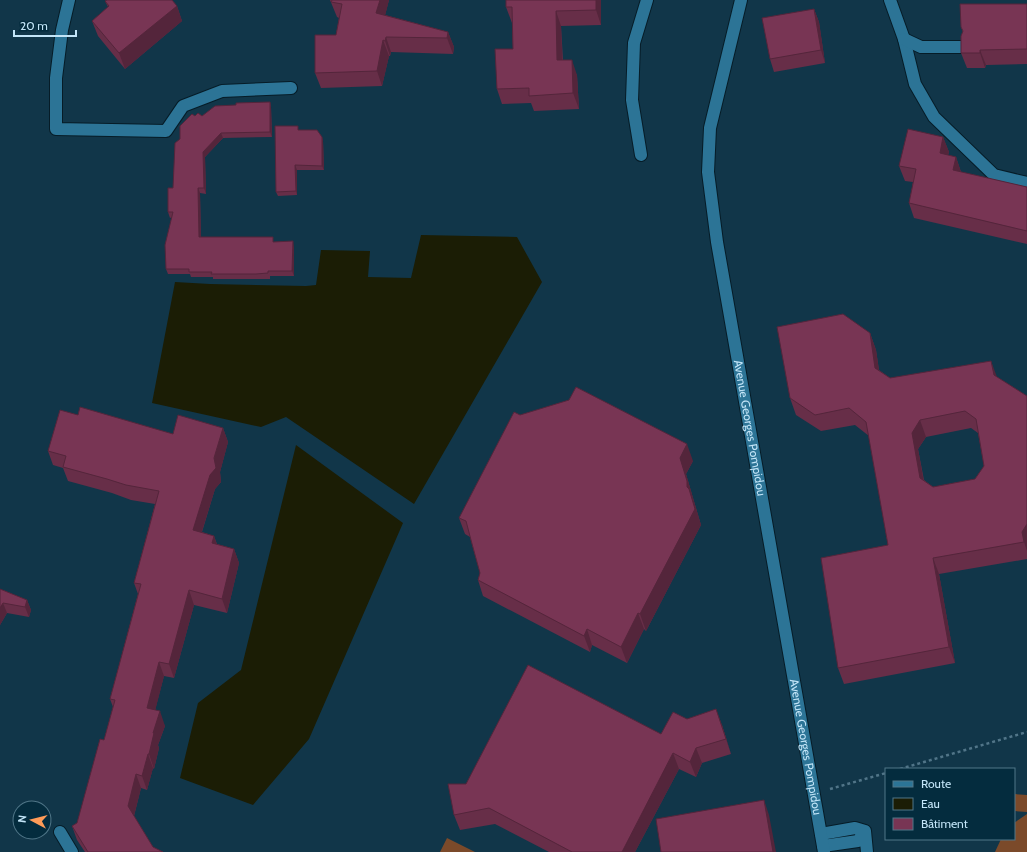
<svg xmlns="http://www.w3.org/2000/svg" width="1027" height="852" viewBox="0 0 1027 852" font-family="Cabin,sans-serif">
  <rect width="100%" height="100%" fill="#113649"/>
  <!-- green -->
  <path fill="#7b4a2a" d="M1014,794L1027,795V812L1014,811Z
    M1027,814V852H995L1001,839H1014V823Z
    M447,838L475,852H440Z"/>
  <!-- water -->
  <path fill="#1b1d05" d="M421,235L517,237L542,282L414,504L286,417L261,427L152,403L175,282L210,284L306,286L316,285L321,250L370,251L368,277L411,278Z
    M296,445L403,523L309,739L253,805L180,778L198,703L241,670Z"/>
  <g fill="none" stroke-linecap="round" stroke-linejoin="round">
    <defs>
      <path id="lane" d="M865,831L867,852
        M60,832L72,852
        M821,834L855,828L865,831
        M823,846L858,841L865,831"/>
      <g id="street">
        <path d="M69,0L62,30L56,78V129L166,131L183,106L222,91L291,88"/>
        <path id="s1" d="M741,0L710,128L708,172L717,242L824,852"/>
        <path d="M890,0L904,39L915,84L934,117L994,175L1027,183"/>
        <path d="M904,39L921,47H961"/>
        <path d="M641,155L632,100L634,43L647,0"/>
      </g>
    </defs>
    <!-- lane casing -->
    <use href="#lane" stroke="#061c27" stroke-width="14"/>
    <!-- street casing -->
    <use href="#street" stroke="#061c27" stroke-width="14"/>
    <!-- path -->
    <path stroke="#517588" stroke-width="2.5" stroke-dasharray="3 3" stroke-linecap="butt" d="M900,769L1027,732
      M830,789L886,773"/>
    <!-- lane -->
    <use href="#lane" stroke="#2c7496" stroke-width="12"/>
    <!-- street -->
    <use href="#street" stroke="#2c7496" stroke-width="12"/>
  </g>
  <!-- wall -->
  <path fill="#672e48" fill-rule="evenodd" d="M330,0H389L385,15L448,32L454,47L453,54L391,52L390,56H389L382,86L321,88L315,73L336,35L339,18L337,17Z
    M601,0V25L561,26L563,60L577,75L579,109L534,111L531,103L502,104L497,89L513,49L512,23L506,7Z
    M105,1L177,6L182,21L125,69L98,36L92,21L108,7Z
    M1027,4V64L986,65L985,68H967L961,53L963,32L961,27Z
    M814,9L819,22L825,63L774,72L770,59Z
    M270,102L271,107L272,137L223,138L205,157L206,194L200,193L201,237L275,242L294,247V276H270V279H213V277H191L190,274H168L166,269L172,217L170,218L168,212L173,188L180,139L195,116H202L236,105Z
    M300,130L322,137L323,141L324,170H297V195L278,196L276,192Z
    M943,137L949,152L948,155L956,157L961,172L1027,187V244L914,218L909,203L913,182L905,181L899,166Z
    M870,333L876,350L879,370L890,378L997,377L1027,396V559L939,574L955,663L844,684L838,668L888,545L869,436L855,425L821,431L796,415L790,398ZM971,428L978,433L984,466L975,479L933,487L924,480L918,449L926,437Z
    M78,415L173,434L223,428L228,442L220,472L221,482L215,489L202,532L214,536L217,544L234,549L239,563L227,613L194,605L174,678L164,676L155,710L165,726L158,745L159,748L154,769L153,768L147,790L141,788L134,816L153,847L163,852H85L77,840L72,826L77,823L104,740L113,707L110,699L138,594L134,583L155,504L131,500L112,493L68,481L63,468L53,465L48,451Z
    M693,461L686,474L701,525L646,631L644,629L627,663L592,645L590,652L483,596L478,580L480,573L470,537L465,534L459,518Z
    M0,589L27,600L31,610L29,617L7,613L0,625Z
    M687,719L722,725L731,754L702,763L696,777L679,769L635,852H549L495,824L460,830L454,815L466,784L661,734Z"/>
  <!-- shaded-wall -->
  <path fill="#54253b" d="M380,0H389L382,28L376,13Z
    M596,0H601V25L596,10Z
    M177,6L182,21L125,69L119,53Z
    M814,9L819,22L825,63L821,50Z
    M556,11L561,26L563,76L557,60Z
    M448,32L454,47L453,54L447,38Z
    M386,37L391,52L390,56L385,41Z
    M383,40L389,56L382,86L377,71Z
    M980,50L986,65L985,68L980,53Z
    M572,60L577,75L579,109L573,93Z
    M270,102L271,107L272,137L270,132Z
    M221,133L223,138L205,157L206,194L204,188L203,152Z
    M322,137L323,141L324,170L322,166Z
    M943,137L949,152L945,168L940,153Z
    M956,157L961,172L953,170Z
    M295,165L297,170V195L296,191Z
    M198,188L200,193L201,243L199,237Z
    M293,241L294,247V276L292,271Z
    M870,333L876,350L881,384L875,368Z
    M991,361L997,377L994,375Z
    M920,420L926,437L918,449L926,494L920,478L912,433Z
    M223,428L228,442L220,472L221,482L215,489L198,544L193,530Z
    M687,444L693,461L686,474L701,525L646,631L640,614L687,487L680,458Z
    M1027,524V551L1024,542L1022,532Z
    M214,536L219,551L212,543Z
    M234,549L239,563L227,613L222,599Z
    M933,558L939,574L955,663L949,647Z
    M189,590L194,605L174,678L169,664Z
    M27,600L31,610L29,617L25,607Z
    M3,603L7,613L0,625V608Z
    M638,613L644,629L627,663L621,647Z
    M587,629L592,645L590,652L584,636Z
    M159,662L164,676L152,723L147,708Z
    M716,709L722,725L731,754Z
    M160,711L165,726L158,745L159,748L154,769L149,754L153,733Z
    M696,748L702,763L696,777L690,762Z
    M673,753L679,769L635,852H622Z
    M148,754L153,768L147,790L142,776Z
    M136,774L141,788L133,820L128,806Z
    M764,800L769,815L776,852H773Z"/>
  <!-- building -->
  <path fill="#783554" stroke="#54253b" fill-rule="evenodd" d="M107,0H172L177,6L119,53L92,21L109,6L105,1Z
    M332,0H380L376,13L448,32L447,38L386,37L385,41L383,40L377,71L315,73V35H336L342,4L331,2Z
    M506,0H596V10L556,11L557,60H572L573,93L529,96V88L497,89L495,49H513L512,7H506Z
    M960,4H1027V49L980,50V53H961V36L963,31L961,27Z
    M814,9L821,50L770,59L762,18Z
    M270,102V132L221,133L203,152L204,188H198L199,237H273V242L293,241L292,271H268V273L256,274H211L212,272H189V269H166L165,245L173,212H168V188H173L175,143L180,139V126L192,114L195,116L198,113L202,116L215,106L236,105V103Z
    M275,126H298V130H317L322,137V166L295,165L296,191L276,192Z
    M908,129L943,137L940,153L956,157L953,170L1027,187V231L909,203L916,169L899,166Z
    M843,314L870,333L875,368L890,378L991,361L994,375L1027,396V524L1022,532L1024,542L933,558L949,647L838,668L821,558L888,545L866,422L849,408L815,415L790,398L777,327ZM965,411L976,419L984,466L975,479L933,487L920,478L912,433L920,420Z
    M576,387L687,444L680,458L687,481V487L689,489L695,509L640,614L638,613L621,647L587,629L584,636L478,580L480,573L471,540L466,521L459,518L514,412L520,415L569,400Z
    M80,407L173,434L178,415L223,428L214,458L216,468L210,475L193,530L214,536L212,543L234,549L222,599L189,590L169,664L159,662L147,708L160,711L153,733H154L149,754H148L142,776L136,774L128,806L153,847L163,852H88L72,826L77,823L100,739L104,740L115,700L110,699L141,584L134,583L159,491L126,485L107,479L63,467L66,456L48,451L60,410L78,415Z
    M0,589L27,600L25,607L3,603L0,608Z
    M528,665L661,734L673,712L687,719L716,709L726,739L696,748L690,762L673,753L622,852H572L489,808L454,815L448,784H466Z
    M764,800L773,852H661L656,819Z"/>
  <g text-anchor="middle" stroke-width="4" stroke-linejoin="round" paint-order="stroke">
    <!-- street labels -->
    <g font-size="12" fill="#c3e5f8" stroke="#042c3e">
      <text dy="4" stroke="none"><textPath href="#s1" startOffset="435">Avenue Georges Pompidou</textPath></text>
      <text dy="4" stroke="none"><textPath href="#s1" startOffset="759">Avenue Georges Pompidou</textPath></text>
    </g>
  </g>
  <!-- legend -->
  <rect x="885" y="768" width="130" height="72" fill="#042c3e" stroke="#507688"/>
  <rect x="893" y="781" width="20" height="6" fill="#2c7496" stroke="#507688"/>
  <text x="921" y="788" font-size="12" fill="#c3e5f8">Route</text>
  <rect x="893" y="798" width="20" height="12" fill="#1b1d05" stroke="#507688"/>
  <text x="921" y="808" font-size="12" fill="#c3e5f8">Eau</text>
  <rect x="893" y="818" width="20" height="12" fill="#783554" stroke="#507688"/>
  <text x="921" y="828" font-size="12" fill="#c3e5f8">Bâtiment</text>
  <!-- north arrow -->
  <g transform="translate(32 820) rotate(277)"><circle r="19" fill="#042c3e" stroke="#507688"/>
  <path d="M0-3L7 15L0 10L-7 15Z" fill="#fe9b58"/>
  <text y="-6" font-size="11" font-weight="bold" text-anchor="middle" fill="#c3e5f8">N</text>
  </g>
  <!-- scale -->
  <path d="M14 30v6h62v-6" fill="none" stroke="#c3e5f8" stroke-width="2"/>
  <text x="20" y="30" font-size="12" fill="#c3e5f8" stroke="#042c3e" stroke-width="3" paint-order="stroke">20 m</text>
</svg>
